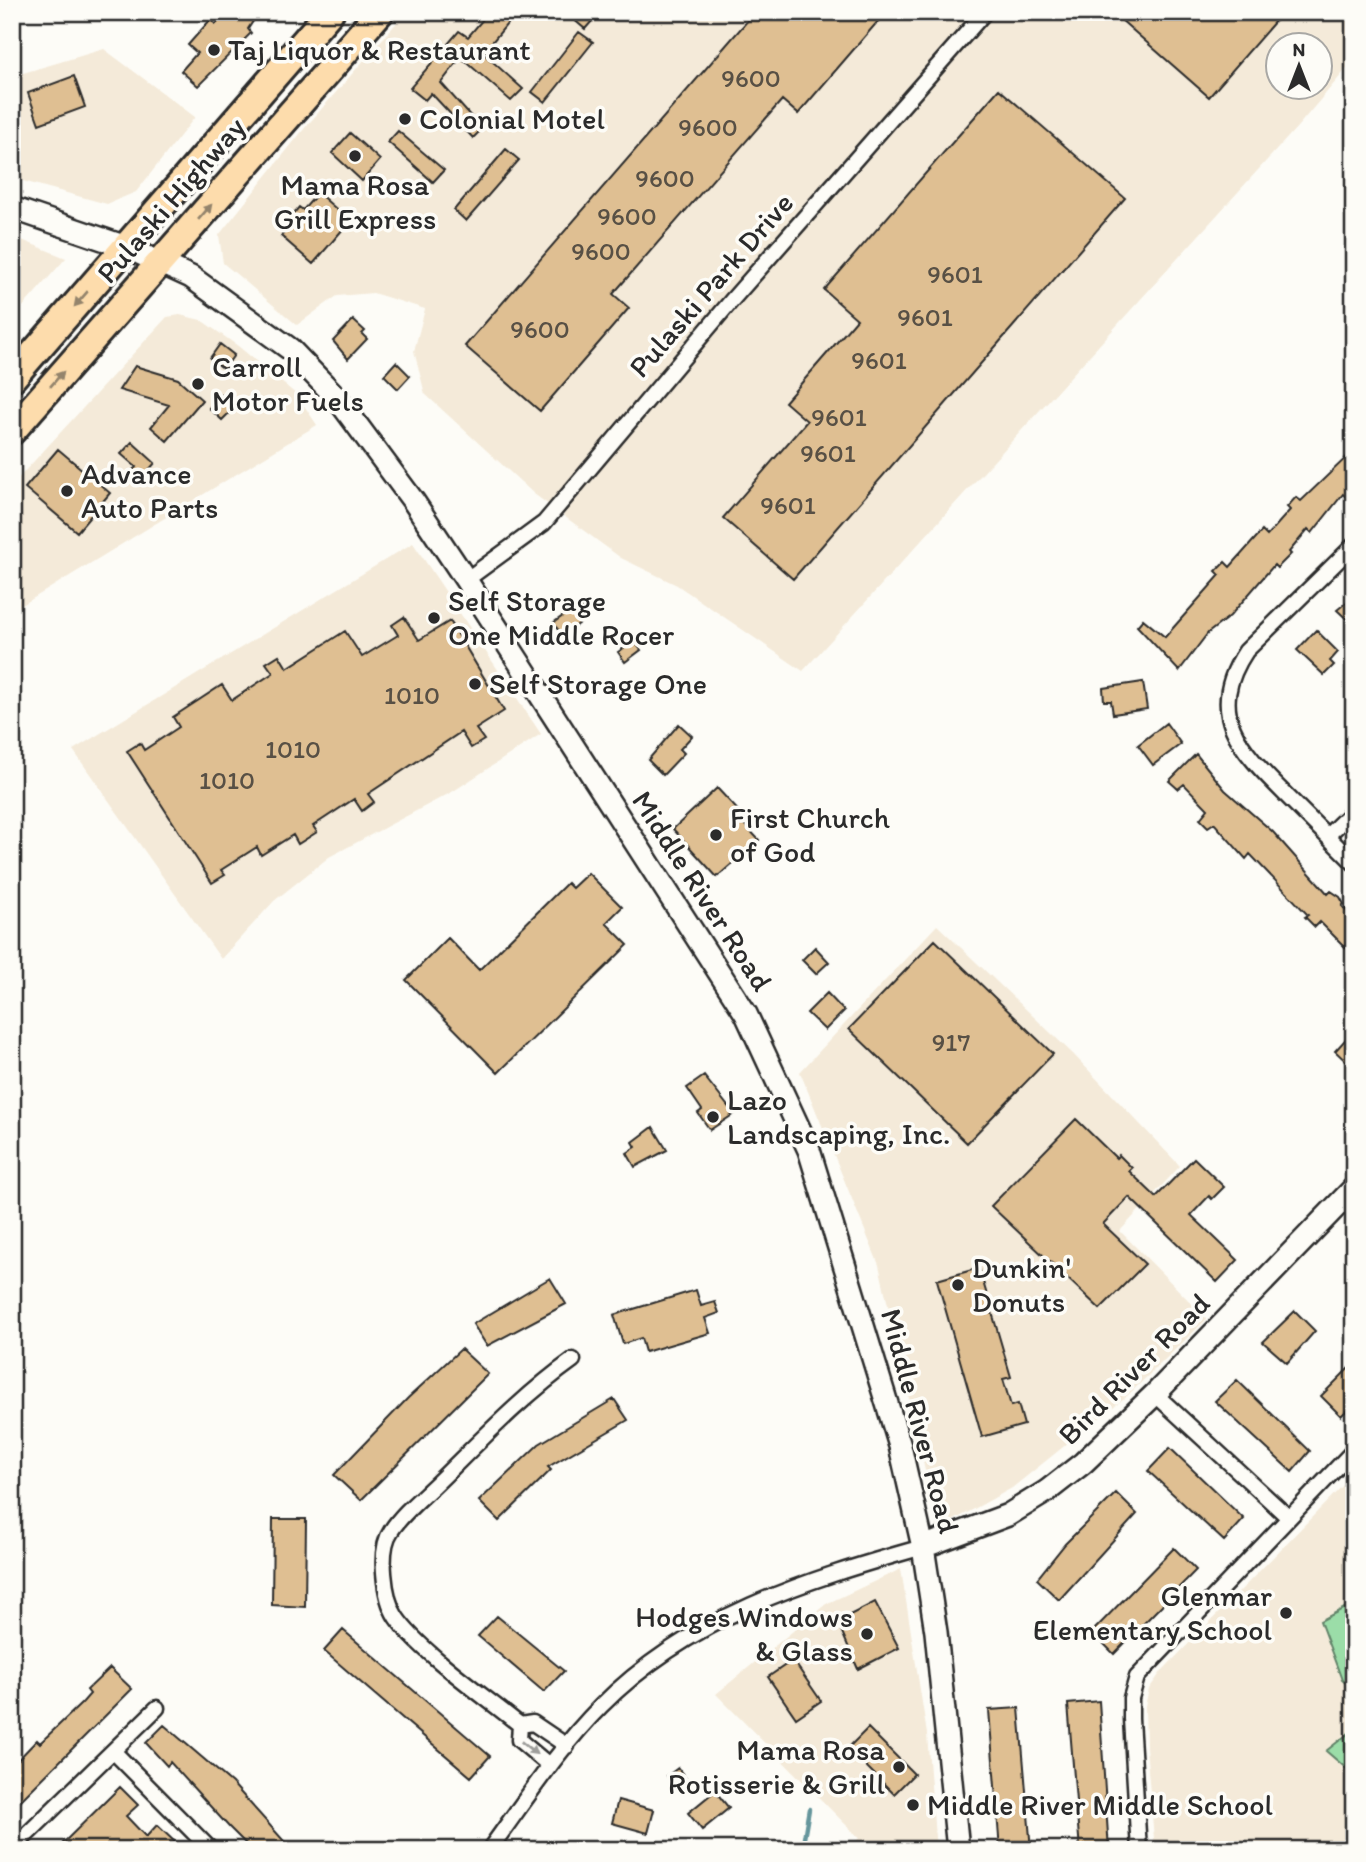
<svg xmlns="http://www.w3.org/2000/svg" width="1366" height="1862" viewBox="0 0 1366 1862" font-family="Itim,sans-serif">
  <rect width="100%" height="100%" fill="#fdfcf7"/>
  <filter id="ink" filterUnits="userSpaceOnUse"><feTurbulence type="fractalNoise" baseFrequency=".0143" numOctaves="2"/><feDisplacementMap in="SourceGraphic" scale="14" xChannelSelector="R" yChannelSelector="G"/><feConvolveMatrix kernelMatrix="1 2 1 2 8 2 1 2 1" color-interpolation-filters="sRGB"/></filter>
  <g filter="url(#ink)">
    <!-- built -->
    <path fill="#f4ead9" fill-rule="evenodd" d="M406,12H1354V60L1298,126L803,671L677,585L621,558L534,494L425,394L414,351L425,309L373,293L337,296L297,325L223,263L219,235L304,129ZM1278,46H1320V88H1278Z
      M104,49L195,117L136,192L107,204L12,178V146L22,135L13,76Z
      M12,236L66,258L12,319Z
      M180,315L201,320L238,346L297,395L317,425L14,610L12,485L167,317Z
      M413,543L541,734L452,792L329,857L274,901L221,959L73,750Z
      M937,925L1073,1054L1180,1166L1120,1231L1207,1319L1128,1395L1012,1488L938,1529L879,1265L800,1072Z
      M1354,1474V1850H1155L1146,1747L1145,1706L1149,1689L1161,1672Z
      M901,1569L927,1734L936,1850H848L859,1838L716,1694L826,1604Z"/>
    <!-- green -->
    <path fill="#9bdda8" stroke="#63846a" stroke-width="2" d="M1354,1603V1690L1342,1680L1320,1621Z
      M1354,1729V1775L1326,1751Z"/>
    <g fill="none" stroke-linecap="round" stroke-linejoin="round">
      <!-- stream -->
      <path stroke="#66969c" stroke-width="4.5" d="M802,1850L809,1809"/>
    </g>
    <!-- building -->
    <path fill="#dfbf92" stroke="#2b2b2b" stroke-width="2" d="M227,12H259L248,29L251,33L198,86L181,71L197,53L188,45L210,20L216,24Z
      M489,12H517L483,53L523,89L511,101L463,59L459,60L441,83L482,129L473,138L431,93L425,100L410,88L459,31L468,37Z
      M565,12H600L585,29Z
      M755,12H886L798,114L782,100L613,294L629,308L540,411L465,346Z
      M1112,12H1283L1209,97Z
      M579,32L593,42L545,102L532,92Z
      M74,76L85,107L39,124L28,93Z
      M999,89L1125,198L793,579L723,518L807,421L785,402L857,319L824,290Z
      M398,131L444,170L433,182L388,142Z
      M350,133L380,160L362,181L332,153Z
      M506,149L519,160L466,221L454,210Z
      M318,193L350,221L313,264L281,236L288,227L285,224L299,207L303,210Z
      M353,320L365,331L362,334L367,339L348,359L333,341Z
      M220,344L234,355L224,369L210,358Z
      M396,362L410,376L398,389L384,375Z
      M135,366L178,379L202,400L167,441L151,427L169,405L119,390Z
      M221,395L235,407L222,420L209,408Z
      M132,442L155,463L141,479L132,471L136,467L121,454Z
      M58,449L110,493L77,532L25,488Z
      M1354,450V492L1347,498L1343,494L1312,533L1308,529L1289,552L1291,554L1277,568L1274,565L1230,616L1208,633L1179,671L1137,626L1143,619L1165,637L1220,575L1216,571L1225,562L1230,567L1262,531L1267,536L1290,510L1287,507L1296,497L1301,501Z
      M1354,596V626L1337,610Z
      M580,604L589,616L563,636L553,623Z
      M404,617L419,640L450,621L504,711L476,729L484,740L471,748L461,732L368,794L374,802L362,811L354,799L313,826L317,832L298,844L293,835L261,855L257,847L221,870L225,875L212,883L127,751L140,743L144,750L179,727L173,717L222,685L232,700L273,673L266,663L279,655L287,668L345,631L362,657L398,635L392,625Z
      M1316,630L1338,652L1330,661L1334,665L1324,675L1297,650Z
      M634,641L641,650L625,662L618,652Z
      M1143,682L1147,709L1113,714L1111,701H1104L1103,688Z
      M1166,723L1181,744L1153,765L1138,745Z
      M679,724L692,736L680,749L684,753L663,775L648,760Z
      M1196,754L1225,790L1273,832L1328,894L1331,891L1340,897L1344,904L1342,906L1354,919V956L1320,922L1315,927L1305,917L1308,915L1250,854L1246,859L1214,823L1208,827L1200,819L1208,809L1184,784L1178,789L1169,781Z
      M717,788L746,819L742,822L759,840L717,877L673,829Z
      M588,873L622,907L606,923L628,945L498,1073L406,980L448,938L479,970L567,883L572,888Z
      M935,940L1053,1054L967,1143L849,1029Z
      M815,947L829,962L816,974L802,960Z
      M827,993L844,1011L825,1030L807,1013Z
      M1354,1030V1069L1335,1051Z
      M704,1076L734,1114L710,1130L698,1113L702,1110L687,1088Z
      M1076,1119L1116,1158L1119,1155L1132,1168L1129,1171L1156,1197L1194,1158L1224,1187L1212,1199L1209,1196L1191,1215L1238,1260L1217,1282L1129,1197L1103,1224L1145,1264L1100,1309L991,1206Z
      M653,1127L667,1150L635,1167L627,1153L636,1147L633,1142Z
      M979,1268L1011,1377L1003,1379L1011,1406L1018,1404L1024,1425L982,1437L937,1280Z
      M550,1278L566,1304L487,1346L473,1324Z
      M696,1290L701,1306L715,1302L719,1313L705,1318L710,1333L645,1352L641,1338L623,1344L614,1315Z
      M1295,1311L1315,1331L1287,1363L1263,1342Z
      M461,1349L488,1374L361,1500L334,1475L408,1398Z
      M1354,1363V1403L1341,1416L1321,1396Z
      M1237,1380L1310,1451L1292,1472L1215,1401Z
      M614,1399L628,1420L548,1467L551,1470L499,1521L479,1501L539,1444Z
      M1170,1448L1244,1519L1224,1541L1148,1471Z
      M1116,1493L1137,1514L1059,1600L1037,1579L1065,1544Z
      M273,1519H306L305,1607L272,1605Z
      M1174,1548L1196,1570L1114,1654L1092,1632Z
      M875,1602L899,1648L858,1669L841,1630L848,1626L844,1618Z
      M497,1616L564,1671L544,1692L478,1636Z
      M343,1630L490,1756L471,1777L324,1651Z
      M793,1660L821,1701L796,1718L768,1677Z
      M110,1668L132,1689L12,1809V1766L37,1740L40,1743L82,1703L90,1694L87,1690Z
      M1099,1701L1109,1850H1080L1068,1704Z
      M1019,1708L1031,1850H1000L989,1710Z
      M164,1725L232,1783L292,1850H252L229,1827L170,1762L167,1766L146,1743Z
      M868,1728L914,1774L894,1794L848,1748Z
      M678,1768L687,1780L675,1788L667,1776Z
      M120,1787L138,1805L126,1816L146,1837L157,1825L176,1843L169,1850H56Z
      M715,1791L729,1808L702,1830L688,1813Z
      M618,1800L654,1810L648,1833L612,1823Z"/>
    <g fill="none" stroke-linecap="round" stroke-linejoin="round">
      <defs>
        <path id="street" d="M1354,545L1246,651C1204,714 1241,750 1285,794C1308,817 1331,840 1354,863
          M466,580L544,523L732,300L985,12
          M1327,836L1354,810
          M1155,1394L1288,1517
          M520,1725C487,1698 419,1651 396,1617C384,1598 378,1550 391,1531C403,1512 424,1496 439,1481C482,1439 524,1395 573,1360
          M520,1725L519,1740L550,1766
          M520,1725L533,1723L567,1746
          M113,1751L211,1850
          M12,1849L157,1708
          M489,1850C525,1801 558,1749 601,1706C689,1617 805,1580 923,1547
          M1139,1850L1131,1719V1698L1137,1677L1354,1450"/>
        <path id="secondary" d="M12,208L126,247L191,277L290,349L337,398L414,502L466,580L746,1014L809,1150L900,1446L923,1547L936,1632L958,1850
          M923,1547L1008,1515L1047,1491L1083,1463L1155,1394L1354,1188"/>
        <path id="highway" d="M12,378L330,12
          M12,431L380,12"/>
      </defs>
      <!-- street casing -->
      <use href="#street" stroke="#2b2b2b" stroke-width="19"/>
      <!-- secondary casing -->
      <use href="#secondary" stroke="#2b2b2b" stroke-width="26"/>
      <!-- highway casing -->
      <use href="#highway" stroke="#2b2b2b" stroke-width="32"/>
      <!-- street -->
      <use href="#street" stroke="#fdfcf7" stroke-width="14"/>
      <!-- secondary -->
      <use href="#secondary" stroke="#fdfcf7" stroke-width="21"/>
      <!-- highway -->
      <use href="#highway" stroke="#fddcac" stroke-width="26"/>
    </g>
    <!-- one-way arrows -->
    <defs><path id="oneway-solid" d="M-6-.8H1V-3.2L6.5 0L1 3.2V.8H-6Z" transform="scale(1.75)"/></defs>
    <g fill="#94846c">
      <use href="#oneway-solid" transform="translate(205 212) rotate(-49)"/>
      <use href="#oneway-solid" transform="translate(81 299) rotate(131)"/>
      <use href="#oneway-solid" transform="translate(57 379) rotate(-49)"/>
    </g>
    <use fill="#9e9e9b" href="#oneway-solid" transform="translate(529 1748) rotate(39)"/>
  </g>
  <!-- markers -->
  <g fill="#2b2b2b" stroke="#fdfcf7" stroke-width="2.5">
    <circle cx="214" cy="50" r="7"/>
    <circle cx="405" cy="119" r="7"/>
    <circle cx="355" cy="156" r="7"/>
    <circle cx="198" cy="384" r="7"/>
    <circle cx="67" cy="491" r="7"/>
    <circle cx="434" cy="618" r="7"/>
    <circle cx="475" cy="684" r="7"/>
    <circle cx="716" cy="835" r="7"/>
    <circle cx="713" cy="1117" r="7"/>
    <circle cx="958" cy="1285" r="7"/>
    <circle cx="1286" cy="1613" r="7"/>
    <circle cx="867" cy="1634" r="7"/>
    <circle cx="899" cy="1767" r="7"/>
    <circle cx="913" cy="1805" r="7"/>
  </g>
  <g text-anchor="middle" stroke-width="7" stroke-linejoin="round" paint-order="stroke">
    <!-- number labels -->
    <g font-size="26" fill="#585045">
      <text x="751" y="87">9600</text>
      <text x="708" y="136">9600</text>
      <text x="665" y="187">9600</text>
      <text x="627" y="225">9600</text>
      <text x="601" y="260">9600</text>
      <text x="955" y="283">9601</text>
      <text x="925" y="326">9601</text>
      <text x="540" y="338">9600</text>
      <text x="879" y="369">9601</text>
      <text x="839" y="426">9601</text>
      <text x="828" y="462">9601</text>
      <text x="788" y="514">9601</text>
      <text x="412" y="704">1010</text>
      <text x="293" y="758">1010</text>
      <text x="227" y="789">1010</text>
      <text x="951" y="1051">917</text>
    </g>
    <!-- poi labels -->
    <g font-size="30" fill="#2b2b2b" stroke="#fdfcf7" text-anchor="start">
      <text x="228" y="60">Taj Liquor &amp; Restaurant</text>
      <text x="419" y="129">Colonial Motel</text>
      <text x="355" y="195" text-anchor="middle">Mama Rosa<tspan x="355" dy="34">Grill Express</tspan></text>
      <text x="212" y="377">Carroll<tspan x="212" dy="34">Motor Fuels</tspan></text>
      <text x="81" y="484">Advance<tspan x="81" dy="34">Auto Parts</tspan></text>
      <text x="448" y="611">Self Storage<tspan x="448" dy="34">One Middle Rocer</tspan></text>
      <text x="489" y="694">Self Storage One</text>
      <text x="730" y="828">First Church<tspan x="730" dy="34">of God</tspan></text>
      <text x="727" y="1110">Lazo<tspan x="727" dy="34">Landscaping, Inc.</tspan></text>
      <text x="972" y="1278">Dunkin'<tspan x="972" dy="34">Donuts</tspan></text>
      <text x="1272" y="1606" text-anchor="end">Glenmar<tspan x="1272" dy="34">Elementary School</tspan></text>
      <text x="853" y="1627" text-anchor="end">Hodges Windows<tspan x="853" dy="34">&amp; Glass</tspan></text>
      <text x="885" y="1760" text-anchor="end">Mama Rosa<tspan x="885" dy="34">Rotisserie &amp; Grill</tspan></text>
      <text x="927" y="1815">Middle River Middle School</text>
    </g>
    <!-- street labels -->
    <g font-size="30" fill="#2b2b2b" stroke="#fdfcf7">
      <text transform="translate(171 200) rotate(-49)" y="10">Pulaski Highway</text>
      <text transform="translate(711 285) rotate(-49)" y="10">Pulaski Park Drive</text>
      <text transform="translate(702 891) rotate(57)" y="10">Middle River Road</text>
      <text transform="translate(1134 1369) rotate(-45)" y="10">Bird River Road</text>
      <text transform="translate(920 1421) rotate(75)" y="10">Middle River Road</text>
    </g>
  </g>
  <!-- margin -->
  <rect width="1366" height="1862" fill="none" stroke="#fdfcf7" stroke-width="42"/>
  <rect x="21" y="21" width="1324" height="1820" fill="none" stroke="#2b2b2b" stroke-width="2.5" filter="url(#ink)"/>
  <!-- north arrow -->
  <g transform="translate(1299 66)"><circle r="33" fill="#fdfcf7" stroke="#a9a8a5" stroke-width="2"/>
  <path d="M0-5L12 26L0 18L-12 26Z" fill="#2b2b2b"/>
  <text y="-10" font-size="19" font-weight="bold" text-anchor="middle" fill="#2b2b2b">N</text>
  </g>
</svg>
